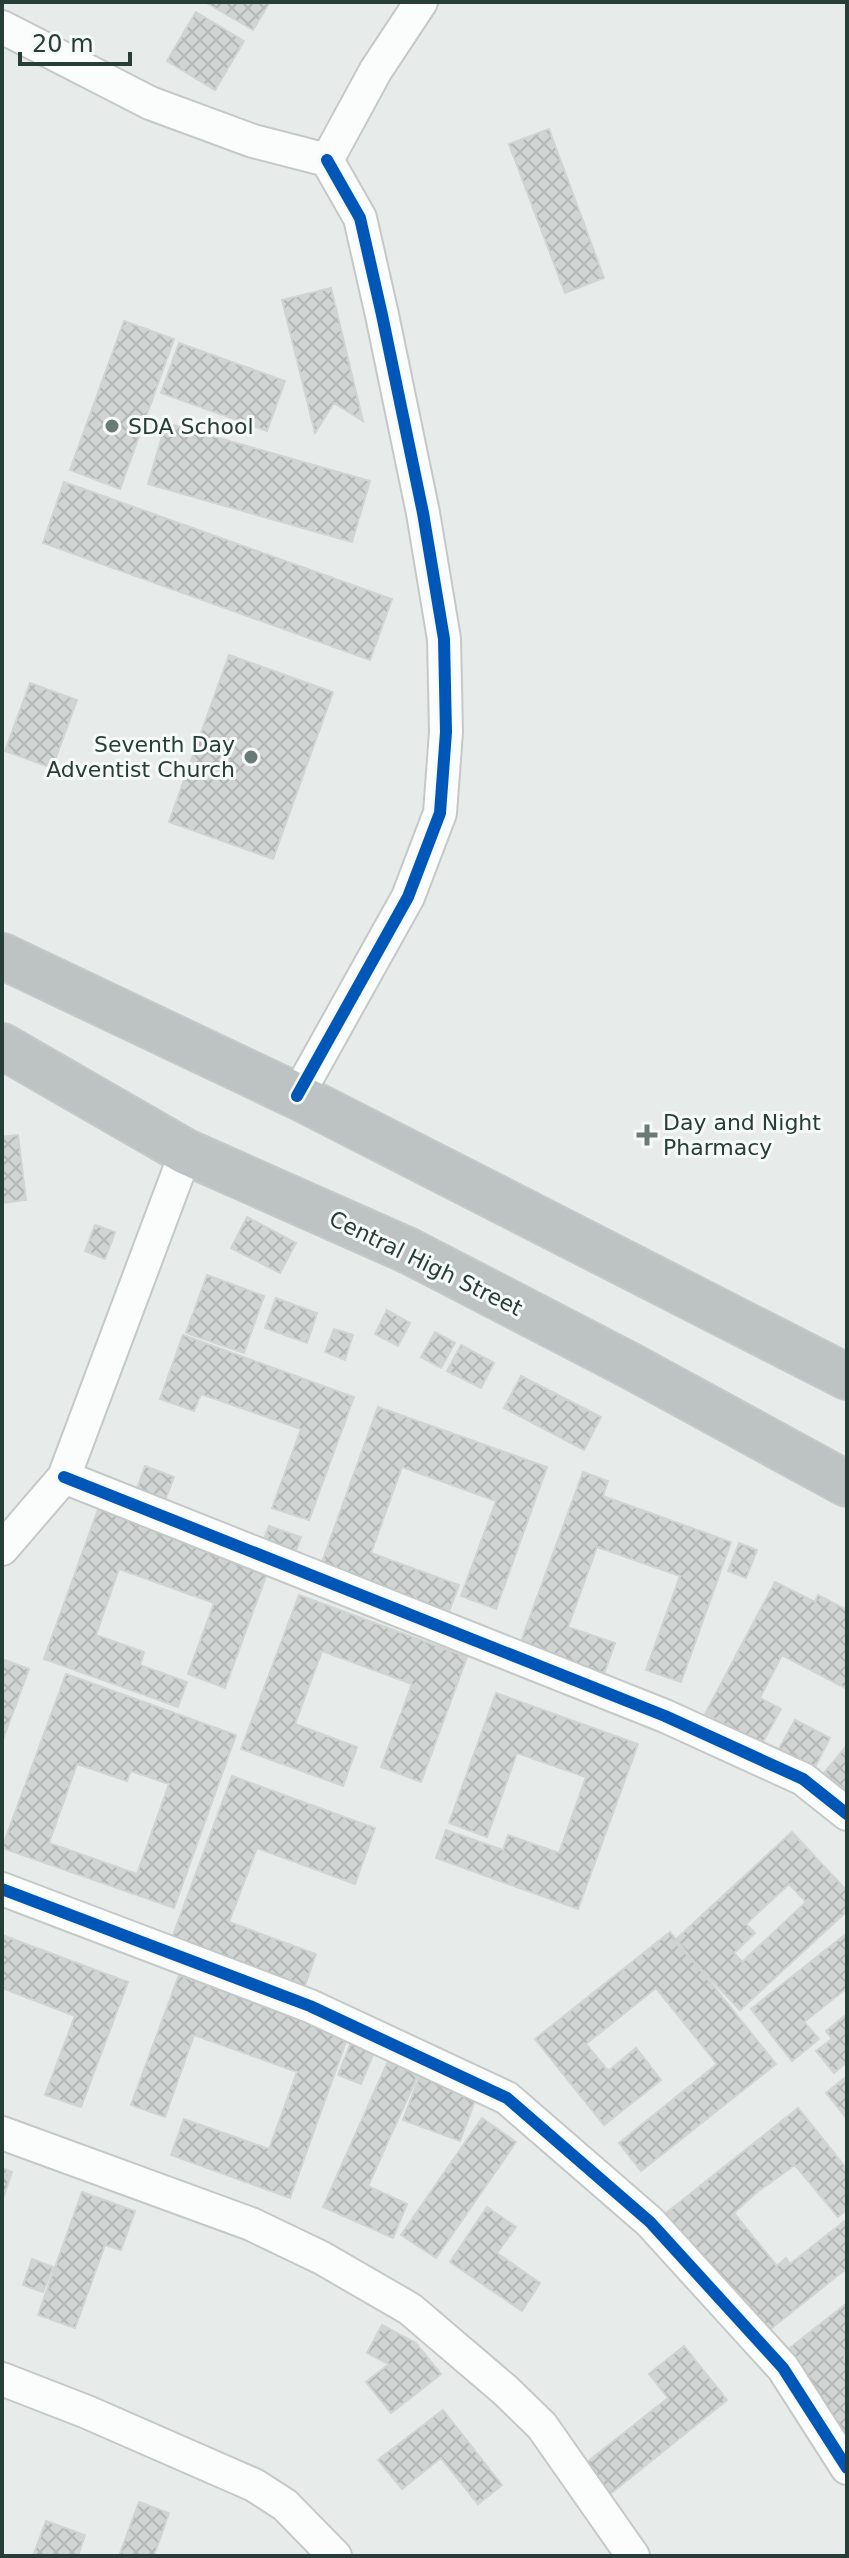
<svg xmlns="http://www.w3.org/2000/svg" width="849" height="2558" viewBox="0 0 849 2558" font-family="'DejaVu Sans',sans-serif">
  <defs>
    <pattern id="building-cross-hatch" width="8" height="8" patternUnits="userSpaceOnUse" patternTransform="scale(2)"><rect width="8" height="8" fill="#d0d4d3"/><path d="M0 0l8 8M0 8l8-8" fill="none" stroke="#b3b7b6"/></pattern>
  </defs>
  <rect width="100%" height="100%" fill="#e7ecea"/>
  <!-- building -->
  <path fill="url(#building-cross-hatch)" stroke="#d0d5d3" stroke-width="2" fill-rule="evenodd" d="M205,2H270L253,30Z
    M196,12L244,41L215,90L167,61Z
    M549,129L604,278L565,293L509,144Z
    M331,288L363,421L334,403L315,433L282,300Z
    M124,321L174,339L120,489L70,470Z
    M179,343L285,381L267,431L161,393Z
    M166,423L370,481L352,542L148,484Z
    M64,482L392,599L370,660L43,543Z
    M229,655L333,692L273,859L169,822Z
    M30,683L77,700L52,768L5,751Z
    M18,1135L26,1200L2,1203V1137Z
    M247,1217L296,1243L280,1273L231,1248Z
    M95,1225L115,1232L105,1259L85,1251Z
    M207,1275L264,1296L244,1353L186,1333Z
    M276,1298L317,1313L307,1343L265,1328Z
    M387,1310L410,1323L398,1346L375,1334Z
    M334,1329L353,1335L345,1360L325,1352Z
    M435,1332L455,1343L441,1368L421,1357Z
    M183,1335L354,1397L309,1520L272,1508L301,1429L201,1394L194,1411L160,1399Z
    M461,1345L494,1363L481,1388L447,1371Z
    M521,1376L601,1417L584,1450L504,1408Z
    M378,1407L547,1467L496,1609L461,1596L496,1501L402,1467L371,1553L459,1585L446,1619L318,1573Z
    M145,1466L174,1477L163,1506L134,1497Z
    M583,1472L608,1481L603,1496L731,1542L681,1682L646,1670L680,1576L597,1547L568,1627L615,1643L604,1674L520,1644Z
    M100,1504L270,1565L225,1688L188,1674L214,1603L119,1569L96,1635L144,1652L140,1665L187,1682L178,1707L44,1659Z
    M269,1526L301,1537L294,1556L262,1544Z
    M739,1543L757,1550L746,1578L728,1571Z
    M775,1582L815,1602L818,1595L847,1610V1689L782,1655L760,1698L781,1709L762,1744L705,1714Z
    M299,1595L467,1657L421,1782L381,1767L412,1684L322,1651L295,1724L357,1747L343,1786L241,1749Z
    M2,1659L29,1669L2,1742Z
    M66,1674L236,1735L174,1908L2,1848ZM77,1764L127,1781L131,1771L169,1784L137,1874L49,1843Z
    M496,1693L638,1744L578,1909L436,1858L446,1830L503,1850L508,1835L559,1853L586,1777L517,1753L487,1837L449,1823Z
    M795,1720L830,1738L813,1771L777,1752Z
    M847,1745V1791L824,1773Z
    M232,1776L375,1828L355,1884L257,1848L229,1922L316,1954L302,1994L169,1946Z
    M792,1832L847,1891V1911L740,2010L674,1941ZM789,1884L806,1902L742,1962L734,1953L755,1933L746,1924Z
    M670,1932L776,2064L641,2171L619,2143L717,2064L656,1988L586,2044L608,2071L636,2048L661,2080L604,2125L535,2039Z
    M847,1933V1988L804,2022L819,2039L792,2061L751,2009Z
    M2,1935L128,1982L81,2107L45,2095L75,2016L2,1988Z
    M179,1975L348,2036L290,2198L171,2155L184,2119L269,2149L297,2072L194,2035L165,2117L131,2105Z
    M847,2014V2062L834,2073L816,2051L832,2039L826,2031Z
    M352,2040L375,2050L361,2084L338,2075Z
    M388,2061L418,2075L368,2186L407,2204L393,2238L323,2207Z
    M422,2070L479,2090L460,2141L403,2120Z
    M847,2076V2119L826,2093Z
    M798,2108L847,2169V2209L838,2217L795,2165L757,2192L734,2213L777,2266L786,2258L790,2264L847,2219V2268L763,2335L665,2214Z
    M482,2118L516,2142L436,2258L401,2235Z
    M2,2168L12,2172L3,2198H2Z
    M82,2192L135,2211L121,2250L105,2245L75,2328L38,2315Z
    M487,2207L516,2227L497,2253L540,2283L522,2311L450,2262Z
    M32,2259L53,2267L43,2292L23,2285Z
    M847,2303V2353L844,2356L847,2359V2436L781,2355Z
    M382,2325L416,2343L441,2374L391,2413L366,2382L389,2364L367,2353Z
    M684,2346L727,2400L610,2494L586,2463L668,2398L649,2374Z
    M443,2410L502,2485L478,2504L441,2458L402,2489L378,2460Z
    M139,2502L169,2513L154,2556H119Z
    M46,2521L85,2535L78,2556H33Z"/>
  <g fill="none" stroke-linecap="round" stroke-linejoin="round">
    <defs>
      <path id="street" d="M2,27L150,103L253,141L327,160L376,70L421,2
        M297,1096L408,897L440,813L446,732L444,639L423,513L382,315L360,218L327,160
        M64,1477L665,1716L803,1779L847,1814
        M2,1549L64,1477L186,1152
        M2,1889L310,2006L507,2098L650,2222L783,2368L847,2468
        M2,2133L251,2224L322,2258L410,2309L505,2390L542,2426L633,2556
        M2,2379L87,2412L254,2485L285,2505L335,2556"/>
      <path id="highway" d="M2,956L297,1096L847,1377
        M2,1046L186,1152L409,1251L629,1365L847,1484"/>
    </defs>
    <!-- street casing -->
    <use href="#street" stroke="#c4c9c7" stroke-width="36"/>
    <!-- highway casing -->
    <use href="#highway" stroke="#c3cac8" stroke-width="48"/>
    <!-- street -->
    <use href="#street" stroke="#fbfcfc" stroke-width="32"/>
    <!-- highway -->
    <use href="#highway" stroke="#bcc3c2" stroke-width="44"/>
    <defs>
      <path id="cycleway" d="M297,1096L408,897L440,813L446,732L444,639L423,513L382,315L360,218L327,160
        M64,1477L665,1716L803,1779L847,1814
        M2,1889L310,2006L507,2098L650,2222L783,2368L847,2468"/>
    </defs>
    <!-- cycleway casing -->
    <use href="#cycleway" stroke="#f6faf8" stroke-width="17"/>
    <!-- cycleway -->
    <use href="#cycleway" stroke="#0057b8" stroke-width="12"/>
  </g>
  <!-- markers -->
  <g fill="#6a7a76" stroke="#f6faf8" stroke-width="3">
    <circle cx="112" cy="426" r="8"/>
    <circle cx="251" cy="757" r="8"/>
    <path d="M643 1123h8v8h8v8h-8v8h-8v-8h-8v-8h8z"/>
  </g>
  <g text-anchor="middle" stroke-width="6" stroke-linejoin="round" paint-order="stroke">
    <!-- poi labels -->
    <g font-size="22" fill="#273d38" stroke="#f6faf8" text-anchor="start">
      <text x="128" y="434">SDA School</text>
      <text x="235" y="752" text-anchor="end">Seventh Day<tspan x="235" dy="25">Adventist Church</tspan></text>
      <text x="663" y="1130">Day and Night<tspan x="663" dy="25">Pharmacy</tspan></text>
    </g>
    <!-- street labels -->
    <g font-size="22" fill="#273d38" stroke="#f6faf8">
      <text transform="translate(426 1263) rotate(26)" y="8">Central High Street</text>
    </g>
  </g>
  <!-- border -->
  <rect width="849" height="2558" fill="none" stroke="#273d38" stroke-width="8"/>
  <!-- scale -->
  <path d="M20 52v12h110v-12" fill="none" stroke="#273d38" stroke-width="4"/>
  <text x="32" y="52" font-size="24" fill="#273d38" stroke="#f6faf8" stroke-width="6" paint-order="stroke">20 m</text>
</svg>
